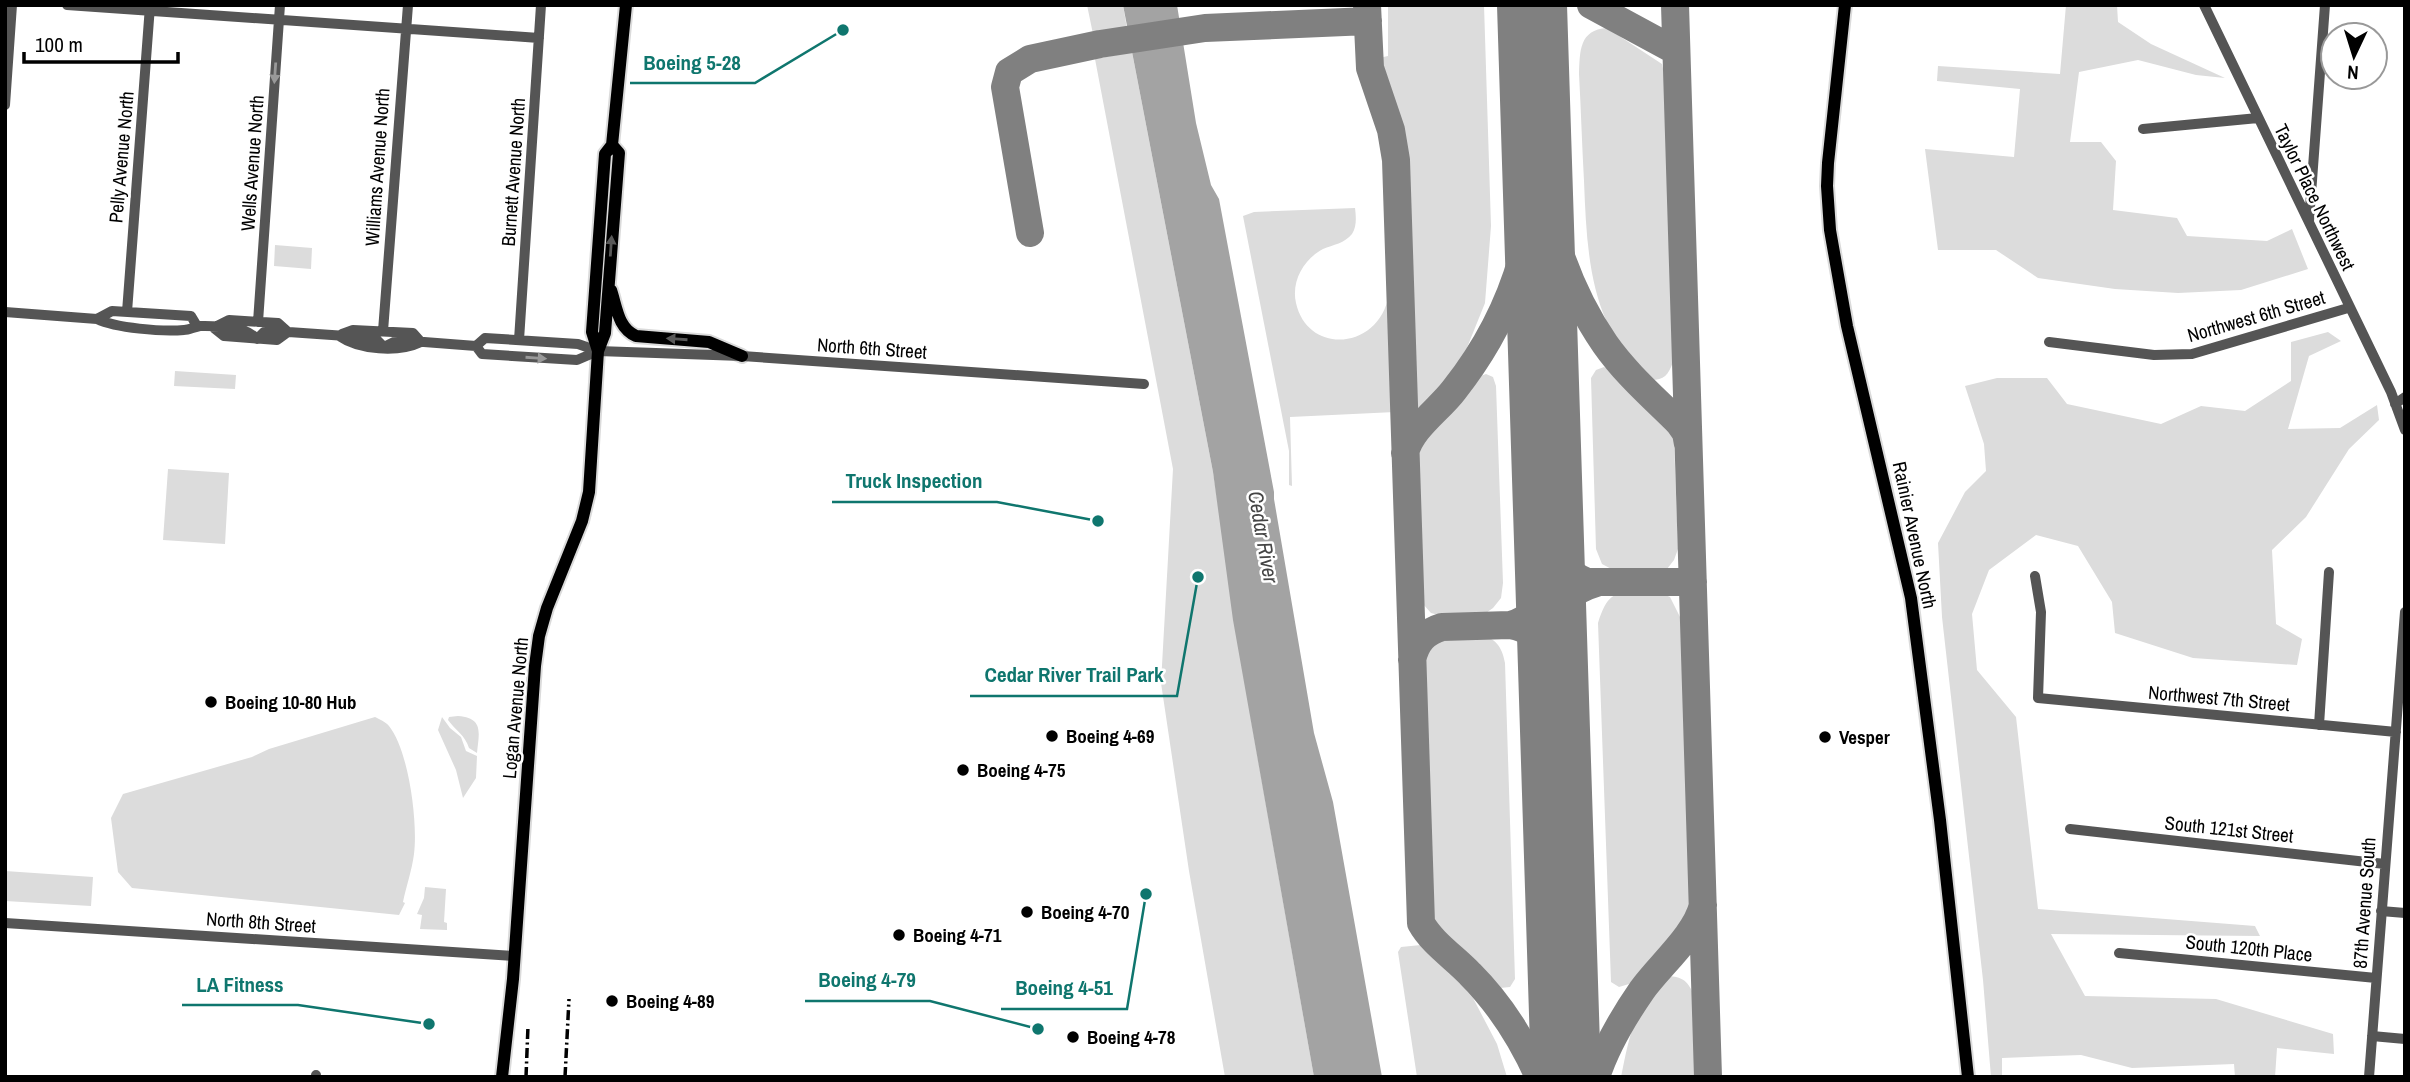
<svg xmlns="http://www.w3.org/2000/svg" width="2410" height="1082" viewBox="0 0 2410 1082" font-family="'Archivo Narrow',sans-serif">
  <rect width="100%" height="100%" fill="#fff"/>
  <!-- green -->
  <path fill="#dcdcdc" d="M1087,5H1123L1127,29L1093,34Z
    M1388,5H1484L1491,226L1485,303L1460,365L1426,404L1416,408L1411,398L1405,171C1399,132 1384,97 1379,58L1388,56Z
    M2066,5H2117L2118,22L2151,44L2225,78L2196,75L2138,60L2079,72L2070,142H2101L2116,161L2113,210L2177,218L2187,236L2267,241L2292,229L2308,269L2241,290L2178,293L2115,289L2038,278L1996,250H1938L1925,149L2014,157L2020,89L1937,81L1938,66L2060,74Z
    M1607,28L1662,64L1664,74L1673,362C1668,376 1663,381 1648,380C1590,326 1587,256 1584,181C1582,146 1581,110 1579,74C1580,51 1579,30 1607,28Z
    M1132,52L1213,472L1252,725L1314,1077H1225L1189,871L1161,683L1173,469L1095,59Z
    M1355,208C1356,216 1357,227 1352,234C1345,243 1333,245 1323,249C1304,259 1291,281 1296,303C1308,356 1380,350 1389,294H1392L1395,412L1290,417L1292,486L1289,485V451L1243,216L1254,212Z
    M275,245L312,248L311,269L274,266Z
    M2328,332L2341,341L2309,356L2288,429L2340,428L2377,405L2379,420L2349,449L2306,517L2272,550L2276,624L2302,639L2297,665L2193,658L2115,633L2112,602L2078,546L2036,535L1989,570L1972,614L1977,670L2016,717L2038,909L2255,926L2260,936L2051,934L2085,996L2216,999L2333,1034L2334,1054L2277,1048L2275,1077H2235L2234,1064L2132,1068L2081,1055L2002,1058V1077H1991L1983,980L1942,617L1938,543L1965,492L1986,471L1984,444L1965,386L1997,378H2047L2067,404L2161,424L2201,406L2245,411L2291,381V342Z
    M1604,367L1613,373L1664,425L1674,439L1678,549L1674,560L1667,569L1619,573L1602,564L1596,549L1591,378L1596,370Z
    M175,371L236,375L235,389L174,386Z
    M1486,374L1493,377L1496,386L1503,583L1501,598L1493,608L1483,615L1442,616L1431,613L1423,604L1417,595L1413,457L1419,441L1475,378Z
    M168,469L229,473L225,544L163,540Z
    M1659,592L1670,597L1683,623L1690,914L1629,984L1619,987L1611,982L1598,623C1610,584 1622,593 1659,592Z
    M1478,635C1495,637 1502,646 1505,663L1515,979L1510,987L1500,988L1430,920L1426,907L1419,663L1421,648C1438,633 1457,635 1478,635Z
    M458,716C484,718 479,733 477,753L469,748C465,735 456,731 448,720L449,717Z
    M375,717C379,719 386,722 389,726C409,751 418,823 414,854C412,870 406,887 403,902L405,903L399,915L132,888L118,872L111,818L123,794L252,757L269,749Z
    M442,717L450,728L461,737L466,751L477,756L476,778L463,798L456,770L438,730Z
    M5,871L93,877L91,906L5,901Z
    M425,887L446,889L444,922L447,923V930L420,929L422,915L417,914L424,898Z
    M1421,945L1430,950L1473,998L1497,1044L1507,1077H1417L1398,952L1401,947Z
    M1668,976C1682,977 1687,980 1693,993L1695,1077H1621C1628,1043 1636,994 1668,976Z"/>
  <!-- water -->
  <path fill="#a3a3a3" d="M1123,5H1177L1196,123L1211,185L1219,199L1274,492V499L1314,733L1333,802L1382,1077H1314L1233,620L1213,472Z"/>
  <!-- pier -->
  <path fill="#fff" d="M1182,19L1186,42L1128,52L1124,30Z"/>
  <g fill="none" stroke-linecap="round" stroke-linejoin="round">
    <!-- taxiway -->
    <path stroke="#808080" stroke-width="28" d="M1367,5L1370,68L1391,130L1396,160L1421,923C1432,943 1455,958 1470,974C1499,1003 1522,1039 1539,1077
      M1591,5L1676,51
      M1675,5L1708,1077
      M1538,163C1548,228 1567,289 1605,344C1626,374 1654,398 1679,423L1686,433L1688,444
      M1030,233L1005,87L1009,72L1030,59L1100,44L1205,28L1368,21
      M1405,453C1411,428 1439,410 1454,390C1500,332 1528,264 1535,190
      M1549,532C1555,556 1563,572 1587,582H1693
      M1510,625C1534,619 1545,601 1551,578
      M1552,635C1559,607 1565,592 1596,583
      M1412,660C1416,642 1425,632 1442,627L1510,625C1534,629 1544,643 1553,666
      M1596,1077C1606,1046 1624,1016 1642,990C1660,965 1696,935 1703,905"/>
    <!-- runway -->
    <path stroke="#808080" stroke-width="70" d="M1532,5L1566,1077"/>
    <defs>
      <path id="major" d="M1845,5L1828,163L1827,186L1830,230L1847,326L1911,598L1940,820L1968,1077
        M611,290C617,308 618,328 636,336L709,342L742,356
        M598,351L592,332L605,154L612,145L626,5
        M502,1077L513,979L535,666L539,636L547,608L582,521L589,492L598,351L605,333L619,153L612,145"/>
    </defs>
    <!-- major casing -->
    <use href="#major" stroke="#dbdbdb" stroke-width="16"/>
    <!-- minor -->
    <path stroke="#555" stroke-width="10" d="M67,5L539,38
      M2204,5L2391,392L2405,430
      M5,105L12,5
      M2143,129L2258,118
      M2309,221L2325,5
      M5,312L97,319C116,328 162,332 184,330C189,330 194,327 200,326C217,326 244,325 257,339
      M127,312L150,6
      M97,319L112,311L191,316L197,326
      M258,322L280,5
      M217,326L229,320L278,323L288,332
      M214,328L224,336L277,340L288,332
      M383,331L408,5
      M342,334L353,330L413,333L421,342
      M339,336C359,350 398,353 421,342
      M257,339L264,332L274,331L375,338L384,347L398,340L476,346L485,338L578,344L598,351L742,356L1144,384
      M519,340L541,5
      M2049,342L2154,355L2192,354L2348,308
      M476,346L482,354L577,360L598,351
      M2395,404L2405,397
      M2035,576L2041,612L2038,698L2396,732
      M2319,725L2329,572
      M2070,829L2385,864
      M2381,911L2405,913
      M5,923L515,956
      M2119,953L2376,978
      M2372,1036L2405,1039
      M316,1077V1075
      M2369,1077L2405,612"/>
    <!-- major -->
    <use href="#major" stroke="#000" stroke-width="12"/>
    <!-- rail -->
    <path stroke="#000" stroke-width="3.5" stroke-dasharray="10 3.5 2 3.5" stroke-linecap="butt" d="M526,1077L528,1026
      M565,1077L569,999"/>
  </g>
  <!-- one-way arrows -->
  <defs><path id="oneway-solid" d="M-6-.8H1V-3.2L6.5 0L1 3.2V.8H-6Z" transform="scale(1.75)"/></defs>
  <g fill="#999">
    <use href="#oneway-solid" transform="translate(275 73) rotate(94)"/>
    <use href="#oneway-solid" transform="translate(536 358) rotate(4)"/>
  </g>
  <g fill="#595959">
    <use href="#oneway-solid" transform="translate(611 246) rotate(-86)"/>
    <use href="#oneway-solid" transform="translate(677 339) rotate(-176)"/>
  </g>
  <!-- markers -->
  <g fill="#000" stroke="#fff" stroke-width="2.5">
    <circle cx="211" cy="702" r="7"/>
    <circle cx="1052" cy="736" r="7"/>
    <circle cx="1825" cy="737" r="7"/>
    <circle cx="963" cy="770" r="7"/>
    <circle cx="1027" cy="912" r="7"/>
    <circle cx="899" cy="935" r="7"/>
    <circle cx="612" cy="1001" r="7"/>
    <circle cx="1073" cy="1037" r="7"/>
  </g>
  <g text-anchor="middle" stroke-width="5" stroke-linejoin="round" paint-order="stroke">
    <!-- street labels -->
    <g font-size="19" fill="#000" stroke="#fff">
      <text transform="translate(121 157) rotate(-85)" y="7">Pelly Avenue North</text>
      <text transform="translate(252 163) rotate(-86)" y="7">Wells Avenue North</text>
      <text transform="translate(377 167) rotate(-86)" y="7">Williams Avenue North</text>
      <text transform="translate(513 172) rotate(-86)" y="7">Burnett Avenue North</text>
      <text transform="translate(2315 197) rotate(64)" y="7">Taylor Place Northwest</text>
      <text transform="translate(2256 316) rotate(-16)" y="7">Northwest 6th Street</text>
      <text transform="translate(872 348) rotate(4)" y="7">North 6th Street</text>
      <text transform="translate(1915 535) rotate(78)" y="7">Rainier Avenue North</text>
      <text transform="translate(2219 698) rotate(5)" y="7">Northwest 7th Street</text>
      <text transform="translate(515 708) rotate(-85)" y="7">Logan Avenue North</text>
      <text transform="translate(2229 829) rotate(6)" y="7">South 121st Street</text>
      <text transform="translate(2364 903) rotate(-86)" y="7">87th Avenue South</text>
      <text transform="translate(261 922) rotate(4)" y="7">North 8th Street</text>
      <text transform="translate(2249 948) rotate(6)" y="7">South 120th Place</text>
    </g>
    <!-- poi labels -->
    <g font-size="19" font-weight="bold" fill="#000" stroke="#fff" text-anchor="start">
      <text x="225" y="709">Boeing 10-80 Hub</text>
      <text x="1066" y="743">Boeing 4-69</text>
      <text x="1839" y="744">Vesper</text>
      <text x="977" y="777">Boeing 4-75</text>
      <text x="1041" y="919">Boeing 4-70</text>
      <text x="913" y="942">Boeing 4-71</text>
      <text x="626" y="1008">Boeing 4-89</text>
      <text x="1087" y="1044">Boeing 4-78</text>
    </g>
    <!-- water labels -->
    <g font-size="21" font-style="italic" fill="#444" stroke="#fff">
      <text transform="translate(1263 537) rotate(80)" y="7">Cedar River</text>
    </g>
  </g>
  <!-- callouts -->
  <path fill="none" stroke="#0f766e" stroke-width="2.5" d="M843 30L755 83H630M1098 521L997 502H832M1198 577L1177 696H970M1038 1029L930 1001H805M429 1024L298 1005H182M1146 894L1127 1009H1001"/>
  <g fill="#0f766e" stroke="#fff" stroke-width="2.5">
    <circle cx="843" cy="30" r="7"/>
    <circle cx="1098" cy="521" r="7"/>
    <circle cx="1198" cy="577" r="7"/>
    <circle cx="1038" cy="1029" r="7"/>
    <circle cx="429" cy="1024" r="7"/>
    <circle cx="1146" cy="894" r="7"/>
  </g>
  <g font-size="21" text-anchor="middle" font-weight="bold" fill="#0f766e" stroke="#fff" stroke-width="5" stroke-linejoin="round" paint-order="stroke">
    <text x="692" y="70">Boeing 5-28</text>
    <text x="914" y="488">Truck Inspection</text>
    <text x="1074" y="682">Cedar River Trail Park</text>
    <text x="867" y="987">Boeing 4-79</text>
    <text x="240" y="992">LA Fitness</text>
    <text x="1064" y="995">Boeing 4-51</text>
  </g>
  <!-- border -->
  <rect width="2410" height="1082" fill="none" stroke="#000000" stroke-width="14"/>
  <!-- north arrow -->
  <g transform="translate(2354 56) rotate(184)"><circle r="33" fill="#ffffff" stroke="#999999" stroke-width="2"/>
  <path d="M0-5L12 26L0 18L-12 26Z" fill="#000000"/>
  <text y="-10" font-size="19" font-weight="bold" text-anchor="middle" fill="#000000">N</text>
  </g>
  <!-- scale -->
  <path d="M24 52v10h154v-10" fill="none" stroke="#000000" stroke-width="3.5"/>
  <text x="35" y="52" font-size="21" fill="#000000" stroke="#ffffff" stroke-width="5" paint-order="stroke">100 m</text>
</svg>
